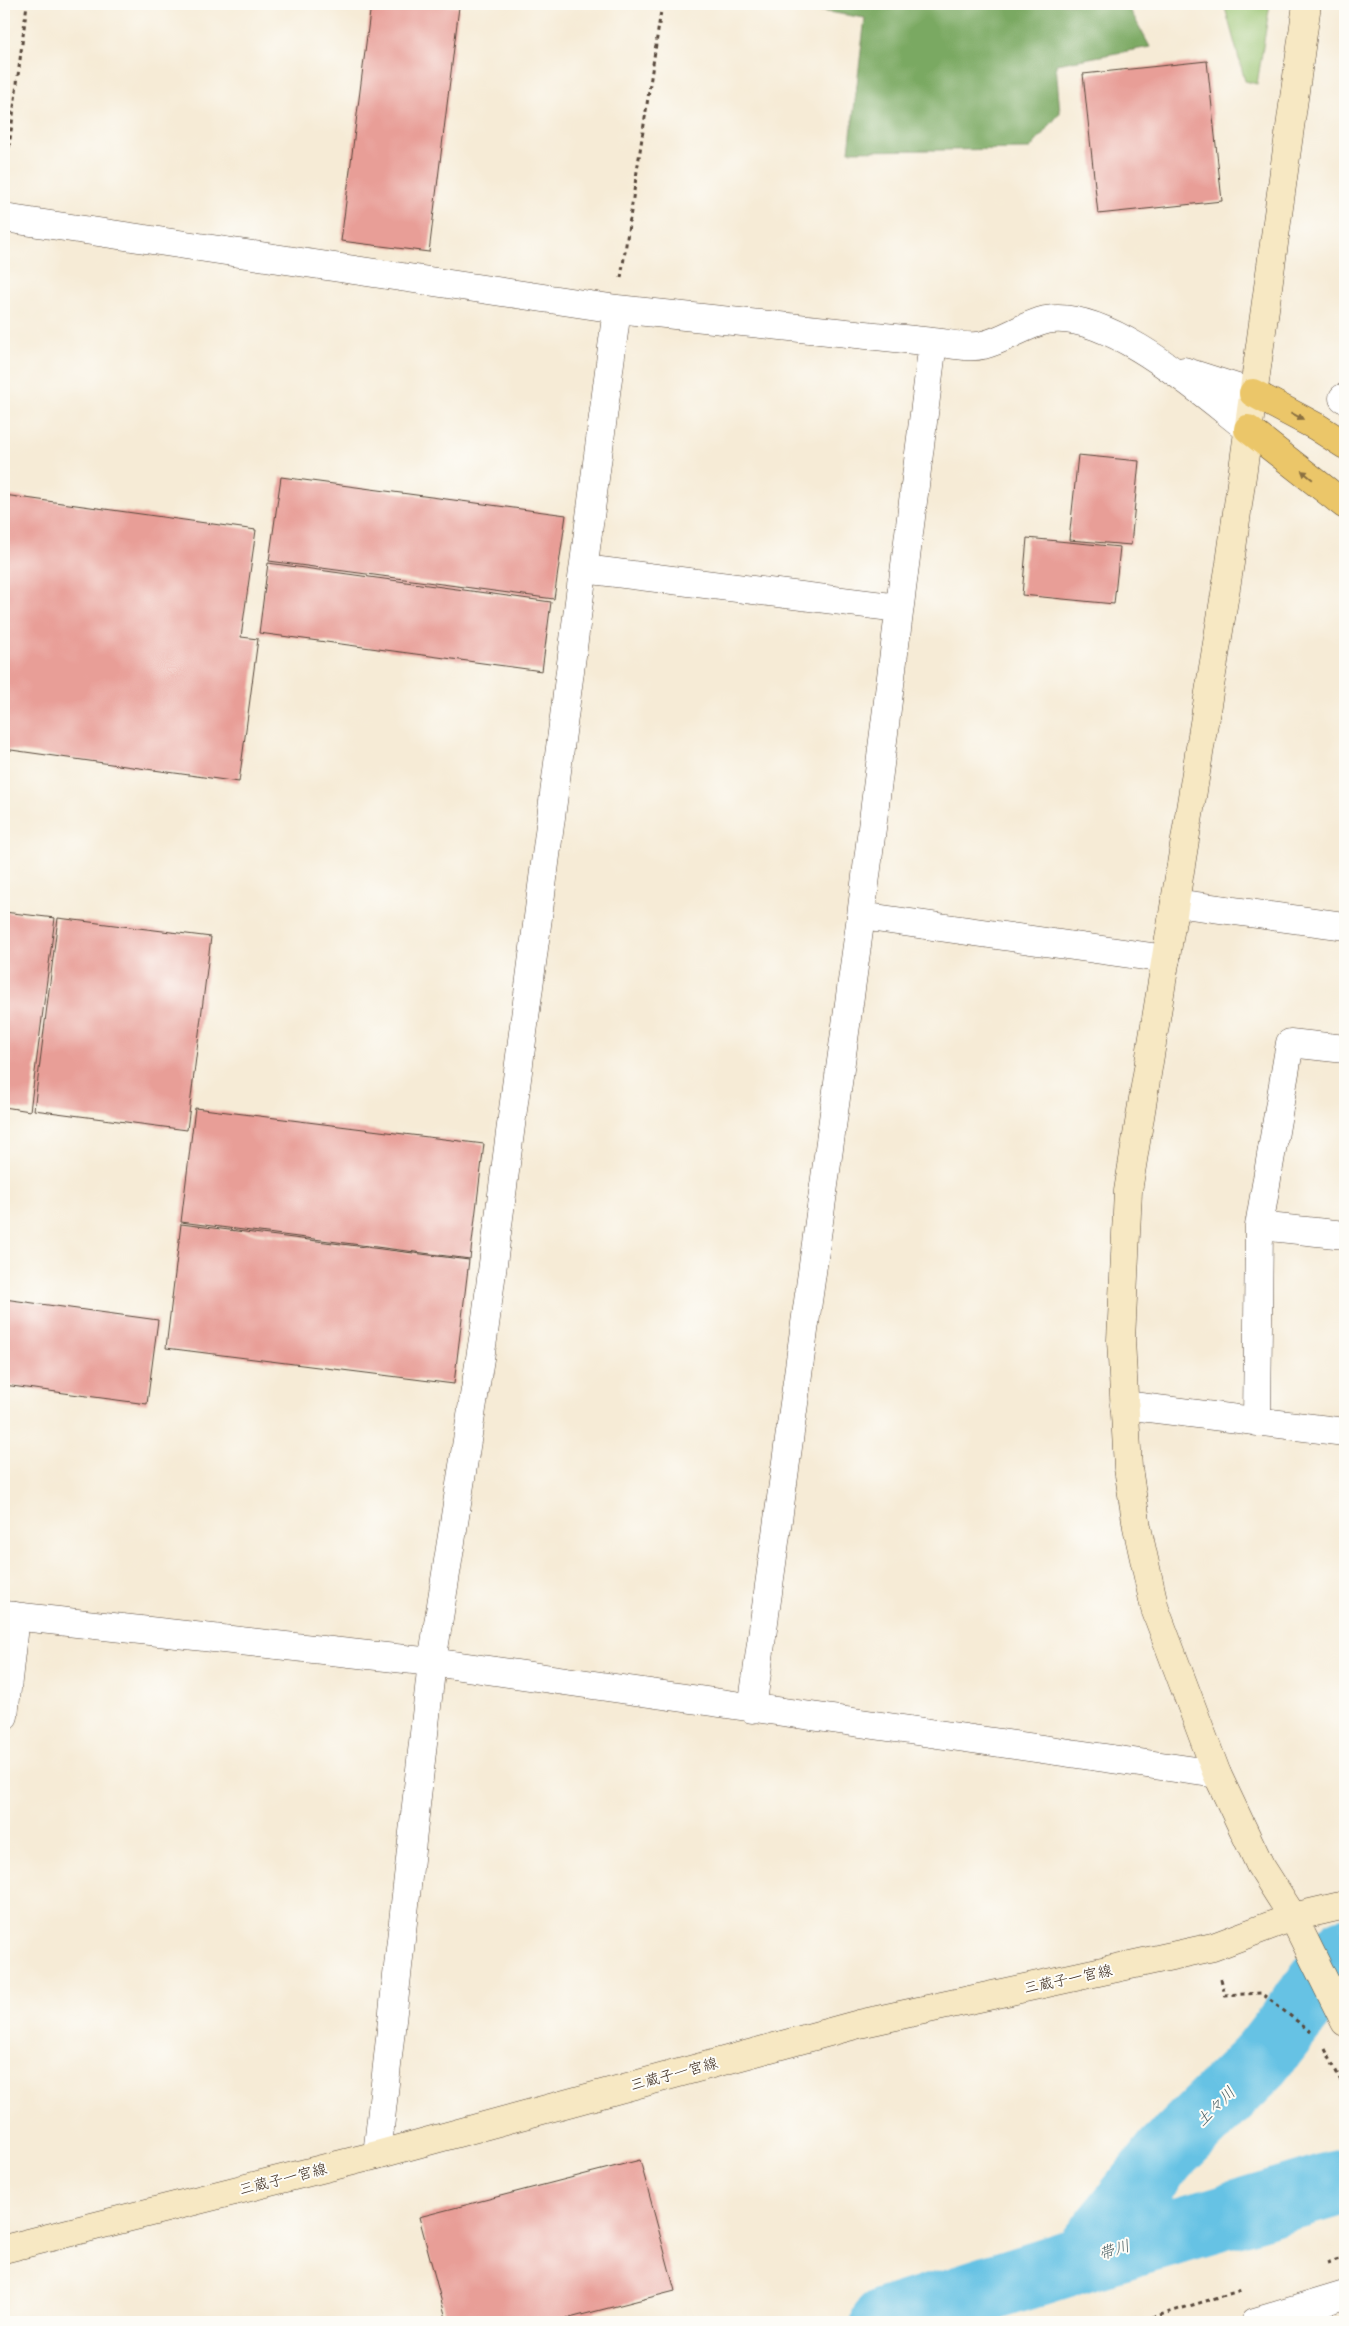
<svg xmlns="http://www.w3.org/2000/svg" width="1349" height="2326" viewBox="0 0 1349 2326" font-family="'Balsamiq Sans','Klee One',sans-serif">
  <rect width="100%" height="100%" fill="#fdfcf7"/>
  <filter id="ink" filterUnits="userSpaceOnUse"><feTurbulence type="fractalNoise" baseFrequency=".02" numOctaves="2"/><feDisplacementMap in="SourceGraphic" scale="10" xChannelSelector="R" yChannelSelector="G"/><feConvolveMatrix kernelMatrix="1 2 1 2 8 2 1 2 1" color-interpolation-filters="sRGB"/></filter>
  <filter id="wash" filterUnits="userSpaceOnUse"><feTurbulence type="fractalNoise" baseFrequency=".0096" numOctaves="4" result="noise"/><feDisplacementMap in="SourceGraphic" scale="20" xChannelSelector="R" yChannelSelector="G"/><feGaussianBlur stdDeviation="1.12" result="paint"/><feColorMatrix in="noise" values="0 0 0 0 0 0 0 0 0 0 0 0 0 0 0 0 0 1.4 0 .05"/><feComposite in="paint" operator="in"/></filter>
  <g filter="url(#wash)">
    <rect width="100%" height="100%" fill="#f6ebd6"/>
    <!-- green -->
    <path fill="#98c370" stroke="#6a7647" d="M1224,4H1270L1257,84L1245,81Z"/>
    <!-- forest -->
    <path fill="#7aa962" stroke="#5a6a40" d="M778,4H1127L1150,47L1056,64L1060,113L1030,149L849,151L865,18Z"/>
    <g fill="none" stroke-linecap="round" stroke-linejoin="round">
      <!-- river -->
      <path stroke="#66c2e4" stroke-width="66" d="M1082,2259L1166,2154L1260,2061L1345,1951
        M884,2322L1082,2259L1345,2181"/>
    </g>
    <g id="blocks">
      <!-- building -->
      <path fill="#e89e97" d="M371,4H434L459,7L429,252L341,241Z
        M1207,61L1222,201L1098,214L1083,74Z
        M1078,455L1139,461L1131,545L1069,540Z
        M281,477L566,515L554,599L269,561Z
        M4,495L256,530L241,637L258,639L239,782L4,749Z
        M1027,538L1120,547L1114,604L1022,595Z
        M268,563L551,602L542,671L259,633Z
        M4,912L55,918L30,1111L4,1107Z
        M58,918L211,937L187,1130L34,1110Z
        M195,1108L484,1144L470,1259L181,1222Z
        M181,1224L469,1260L454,1384L166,1348Z
        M4,1299L158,1320L147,1404L4,1385Z
        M640,2160L675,2291L554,2322H447L419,2217Z"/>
    </g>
  </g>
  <g filter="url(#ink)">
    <use href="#blocks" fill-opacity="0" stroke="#57473a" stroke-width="1"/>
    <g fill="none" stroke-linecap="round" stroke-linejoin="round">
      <defs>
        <path id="street" d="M4,218L617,309L933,342C948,343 968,349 983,345C1005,340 1024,325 1046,320C1107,308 1202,393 1248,429
          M1184,371L1253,393
          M1343,398H1345
          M584,569L899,608
          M1175,903L1345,926
          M861,916L1166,959
          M1259,1226L1345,1235
          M1124,1405L1345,1432
          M1257,1422L1259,1226L1290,1043L1345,1049
          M4,1615L432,1662L1217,1774
          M752,1709L861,916L933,342
          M4,1716L15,1616
          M377,2155L432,1662L484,1333L617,309
          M1255,2322L1345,2295"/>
        <path id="secondary" d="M1307,4L1230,563L1128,1191L1121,1340L1128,1468L1137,1527L1155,1609L1217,1774L1260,1865L1293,1917L1345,2022
          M4,2249L377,2155L859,2024L1213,1947L1293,1917L1345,1905"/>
        <path id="primary" d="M1253,393L1317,427L1345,445
          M1248,429L1345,505"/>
      </defs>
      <!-- street casing -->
      <use href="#street" stroke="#57473a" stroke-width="29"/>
      <!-- secondary casing -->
      <use href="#secondary" stroke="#57473a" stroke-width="29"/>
      <!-- primary casing -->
      <use href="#primary" stroke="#57473a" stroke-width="29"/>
      <!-- path -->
      <path stroke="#57473a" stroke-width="3" stroke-dasharray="4 4" stroke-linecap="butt" d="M4,187L27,4
        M621,278L662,4
        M1221,1979L1225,1995L1261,1993L1311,2032
        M1325,2049L1345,2089
        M1327,2263L1345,2257
        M1137,2322L1242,2290"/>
      <!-- street -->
      <use href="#street" stroke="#fff" stroke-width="28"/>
      <!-- secondary -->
      <use href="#secondary" stroke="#f7e8c3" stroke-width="28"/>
      <!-- primary -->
      <use href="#primary" stroke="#ebc669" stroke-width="28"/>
    </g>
    <!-- one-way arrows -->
    <defs><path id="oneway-solid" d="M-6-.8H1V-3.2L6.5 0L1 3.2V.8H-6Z" transform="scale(1.25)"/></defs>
    <g fill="#8a7040">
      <use href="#oneway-solid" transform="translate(1297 416) rotate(28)"/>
      <use href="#oneway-solid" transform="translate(1307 475) rotate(-141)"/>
    </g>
  </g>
  <g text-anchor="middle" stroke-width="4" stroke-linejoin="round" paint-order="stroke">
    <!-- street labels -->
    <g font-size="15" fill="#3b2a1e" stroke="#fdfcf7">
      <text transform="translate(1068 1979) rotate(-12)" y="5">三蔵子一宮線</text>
      <text transform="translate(674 2074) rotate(-15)" y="5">三蔵子一宮線</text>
      <text transform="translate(283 2179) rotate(-14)" y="5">三蔵子一宮線</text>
    </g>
    <!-- water labels -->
    <g font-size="16" font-style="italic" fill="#4a5f63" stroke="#fdfcf7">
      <text transform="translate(1215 2106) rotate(-45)" y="6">土々川</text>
      <text transform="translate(1114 2249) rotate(-17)" y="6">帯川</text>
    </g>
  </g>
  <!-- margin -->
  <rect width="1349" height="2326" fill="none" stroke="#fdfcf7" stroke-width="20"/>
</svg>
